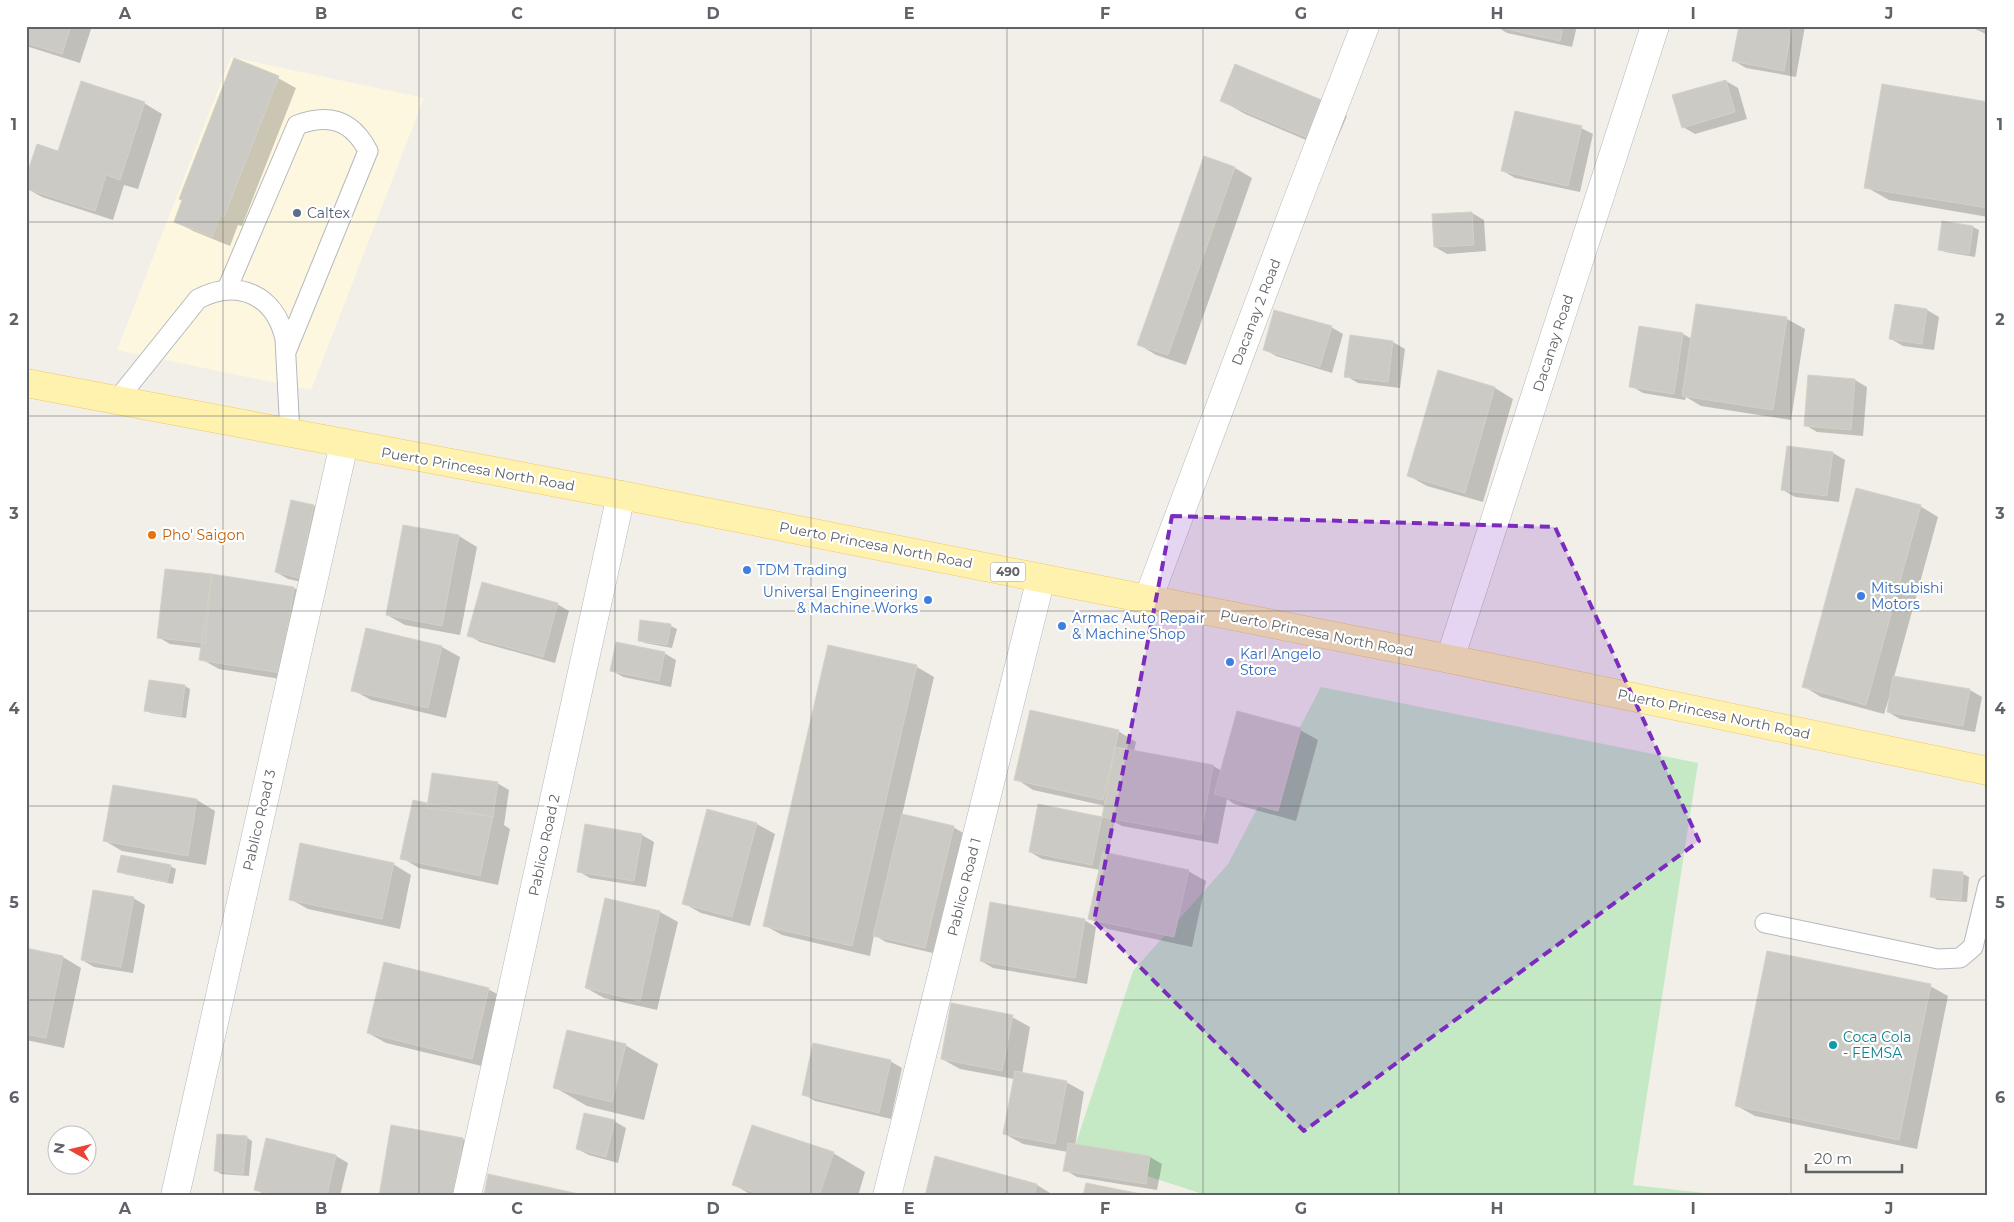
<svg xmlns="http://www.w3.org/2000/svg" width="2014" height="1222" viewBox="0 0 2014 1222" font-family="Montserrat,sans-serif">
  <rect width="100%" height="100%" fill="#f1efe8"/>
  <!-- commercial -->
  <path fill="#fef7e0" d="M231,57L424,98L311,390L117,350Z"/>
  <!-- green -->
  <path fill="#c5e8c5" d="M1321,687L1698,763L1633,1185L1731,1196H1209L1073,1152L1133,971L1228,864Z"/>
  <!-- shadow -->
  <path fill="#0003" d="M26,26H92L80,63L26,46Z
    M1496,26H1577L1572,47L1507,33Z
    M1740,26H1805L1796,77L1746,68L1734,61Z
    M1988,26V35L1971,27Z
    M278,78L296,88L242,226L238,225L230,246L193,231L175,221Z
    M1726,81L1738,88L1747,119L1695,134L1683,127Z
    M1221,100L1324,103L1347,116L1332,151L1245,114Z
    M144,103L162,114L138,189L124,185L113,220L42,197L26,188L59,153Z
    M1988,103V217L1889,200L1866,187Z
    M1581,128L1593,134L1580,192L1515,178L1503,171Z
    M1235,168L1252,178L1186,365L1156,355L1138,344Z
    M1472,213L1484,220L1486,251L1447,254L1435,247Z
    M1943,223L1973,227L1979,230L1975,257L1945,252L1939,249Z
    M1698,305L1787,319L1805,329L1791,420L1701,406L1686,397L1685,400L1643,393L1631,386L1683,334L1692,339Z
    M1927,310L1939,317L1934,350L1903,346L1891,339Z
    M1331,327L1343,334L1332,373L1276,356L1264,349Z
    M1393,342L1405,349L1400,388L1358,383L1346,376Z
    M1439,372L1495,388L1513,399L1483,502L1427,486L1409,476Z
    M1855,380L1867,387L1863,436L1817,432L1805,425Z
    M1833,453L1845,460L1839,502L1795,497L1783,490Z
    M292,502L314,506L326,513L311,584L288,579L276,572Z
    M1920,506L1938,517L1894,677L1970,690L1982,697L1975,732L1900,719L1888,712L1890,698H1889L1884,714L1821,697L1803,686Z
    M459,536L477,547L460,635L405,625L387,615Z
    M212,576L294,588L312,598L299,682L219,669L201,659L202,648L170,644L158,637Z
    M557,604L569,611L555,663L480,642L468,635Z
    M641,621L671,626L677,629L672,648L645,643L639,640Z
    M367,630L442,647L460,657L446,718L371,700L353,690Z
    M664,653L676,660L671,687L623,677L611,670Z
    M917,667L934,677L902,815L953,827L965,834L937,954L886,942L874,935L870,956L782,935L764,925Z
    M185,686L190,689L186,718L151,713L146,710Z
    M1300,730L1318,740L1296,821L1234,804L1227,799L1218,844L1122,826L1114,822L1108,854L1188,871L1206,881L1192,947L1108,929L1090,919L1100,870L1042,859L1030,852L1039,805L1103,818L1106,806L1033,790L1016,779L1118,731L1136,742L1134,751L1213,766L1222,771Z
    M497,783L509,790L504,825L510,829L498,885L419,868L402,858L429,805Z
    M197,800L215,811L206,865L122,851L105,841Z
    M708,810L757,824L775,834L750,926L701,913L683,903Z
    M642,835L654,842L646,887L590,878L578,871Z
    M393,864L411,875L400,929L308,909L290,899Z
    M170,866L176,869L173,884L124,874L119,871Z
    M1934,870L1963,874L1969,877L1967,902L1937,900L1932,896Z
    M133,898L145,905L133,973L94,967L82,960Z
    M606,900L660,912L678,922L657,1010L604,998L586,988Z
    M1084,920L1096,927L1087,984L993,968L981,961Z
    M26,950L63,957L81,968L64,1048L26,1040Z
    M1930,986L1948,996L1917,1149L1755,1116L1737,1106Z
    M488,989L506,999L490,1068L386,1043L368,1033Z
    M1012,1017L1030,1027L1022,1074L1066,1082L1084,1092L1075,1146L1150,1157L1162,1164L1157,1190L1077,1177L1065,1170L1068,1152L1023,1144L1005,1134L1014,1079L960,1069L942,1059Z
    M625,1045L658,1064L644,1120L587,1106L554,1087Z
    M890,1061L902,1068L891,1119L815,1101L803,1094Z
    M614,1121L626,1128L618,1163L589,1155L577,1149Z
    M392,1126L463,1139L481,1150L473,1196H380Z
    M246,1137L252,1141L249,1176L221,1174L215,1170Z
    M267,1139L336,1156L348,1163L340,1196H267L255,1189Z
    M833,1153L865,1172L858,1196H753L733,1184Z
    M1037,1185L1055,1196H926Z"/>
  <!-- building -->
  <path fill="#cccac5" stroke="#d6d1c6" d="M26,26H71L62,54L26,43Z
    M1493,26H1563L1560,41Z
    M1739,26H1792L1784,71L1732,61Z
    M1970,26H1988V31L1969,27Z
    M234,58L279,76L224,217L220,215L212,237L174,222L182,200L179,199Z
    M1235,64L1324,101L1308,138L1220,101Z
    M1726,80L1735,112L1682,128L1672,95Z
    M81,81L145,102L120,180L106,175L95,211L26,189V177L37,144L58,151Z
    M1882,84L1988,102V208L1864,188Z
    M1515,111L1582,126L1568,186L1501,171Z
    M1204,156L1235,167L1168,355L1137,345Z
    M1472,212L1474,245L1434,247L1432,214Z
    M1942,221L1973,226L1969,254L1938,250Z
    M1696,304L1787,317L1773,410L1682,396Z
    M1895,304L1927,309L1922,344L1889,339Z
    M1274,310L1332,326L1320,367L1263,350Z
    M1639,326L1683,333L1674,394L1629,387Z
    M1350,335L1393,341L1388,382L1344,377Z
    M1438,370L1495,387L1465,493L1407,476Z
    M1808,375L1855,379L1851,430L1804,426Z
    M1787,446L1833,452L1827,496L1781,490Z
    M1856,488L1921,505L1866,705L1802,687Z
    M291,500L314,505L299,578L275,572Z
    M403,525L459,535L442,626L386,615Z
    M165,569L212,574L205,643L157,638Z
    M212,574L294,587L281,673L199,660Z
    M482,582L558,603L543,657L467,636Z
    M640,620L671,624L667,645L638,641Z
    M366,628L442,646L428,708L351,691Z
    M616,642L665,652L659,681L610,671Z
    M828,645L917,665L852,946L763,926Z
    M1893,676L1970,689L1963,726L1887,712Z
    M149,680L185,685L181,716L144,711Z
    M1030,710L1119,730L1103,800L1014,780Z
    M1237,711L1301,728L1278,811L1214,794Z
    M1115,747L1213,765L1201,835L1102,817Z
    M432,773L498,782L493,817L427,808Z
    M113,785L197,799L188,856L103,841Z
    M413,800L493,817L480,876L400,859Z
    M1038,804L1102,817L1092,865L1029,852Z
    M707,809L757,823L732,917L682,904Z
    M902,814L954,826L925,948L873,936Z
    M585,824L642,834L634,881L577,872Z
    M300,843L394,863L382,919L289,900Z
    M1103,852L1189,870L1174,937L1088,919Z
    M121,855L171,865L167,882L117,872Z
    M1933,869L1963,872L1961,900L1930,897Z
    M93,890L134,897L121,967L81,960Z
    M605,898L660,911L640,1001L585,988Z
    M990,902L1085,919L1075,978L980,961Z
    M26,948L63,956L46,1038L26,1034Z
    M1767,951L1931,984L1899,1140L1735,1106Z
    M384,962L489,988L472,1059L367,1033Z
    M951,1003L1013,1015L1002,1071L941,1059Z
    M567,1030L626,1044L612,1102L553,1088Z
    M813,1043L891,1060L879,1113L802,1095Z
    M1015,1071L1067,1081L1055,1144L1003,1134Z
    M584,1113L615,1120L606,1157L576,1149Z
    M391,1125L463,1138L453,1196H379Z
    M752,1125L834,1152L819,1196H764L732,1185Z
    M217,1134L247,1136L243,1174L214,1171Z
    M266,1138L336,1155L327,1196H279L254,1190Z
    M1068,1143L1150,1156L1146,1184L1063,1171Z
    M935,1156L1037,1184L1034,1196H925Z
    M488,1174L588,1196H484Z
    M1086,1183L1151,1196H1083Z"/>
  <g fill="none" stroke-linecap="round" stroke-linejoin="round">
    <defs>
      <path id="lane" d="M227,289L297,125C329,113 352,120 368,151L286,352
        M117,400L198,299C238,278 275,295 285,339L290,434
        M1765,923L1938,959L1960,958L1973,947L1988,885"/>
      <path id="street" d="M1148,599L1295,207L1365,26
        M1450,659L1655,26
        M175,1196L344,444
        M467,1196L621,495
        M887,1196L1041,578"/>
      <path id="primary" d="M26,383L621,495L1450,659L1988,771"/>
    </defs>
    <!-- lane casing -->
    <use href="#lane" stroke="#b5b8bc" stroke-width="21"/>
    <!-- street casing -->
    <use href="#street" stroke="#b5b8bc" stroke-width="29"/>
    <!-- primary casing -->
    <use href="#primary" stroke="#f2c960" stroke-width="29"/>
    <!-- lane -->
    <use href="#lane" stroke="#fff" stroke-width="19"/>
    <!-- street -->
    <use href="#street" stroke="#fff" stroke-width="28"/>
    <!-- primary -->
    <use href="#primary" stroke="#fff2af" stroke-width="28"/>
  </g>
  <!-- marked area -->
  <path fill="#7b2cbf" fill-opacity="0.2" stroke="#7b2cbf" stroke-width="4" stroke-dasharray="10 6" stroke-linejoin="round" d="M1172,516L1555,527L1699,841L1304,1131L1094,921Z"/>
  <!-- grid -->
  <path fill="none" stroke="#5f6368" stroke-width="1" stroke-opacity="0.55" d="M223,26V1196M419,26V1196M615,26V1196M811,26V1196M1007,26V1196M1203,26V1196M1399,26V1196M1595,26V1196M1791,26V1196M26,222H1988M26,416H1988M26,611H1988M26,806H1988M26,1000H1988"/>
  <!-- markers -->
  <circle fill="#5c6f8a" stroke="#fff" stroke-width="2" cx="297" cy="213" r="5"/>
  <circle fill="#e8710a" stroke="#fff" stroke-width="2" cx="152" cy="535" r="5"/>
  <g fill="#3f7fe0" stroke="#fff" stroke-width="2">
    <circle cx="747" cy="570" r="5"/>
    <circle cx="1861" cy="596" r="5"/>
    <circle cx="928" cy="600" r="5"/>
    <circle cx="1062" cy="626" r="5"/>
    <circle cx="1230" cy="662" r="5"/>
  </g>
  <circle fill="#0f9aa8" stroke="#fff" stroke-width="2" cx="1833" cy="1045" r="5"/>
  <g text-anchor="middle" stroke-width="4.5" stroke-linejoin="round" paint-order="stroke">
    <!-- shield labels -->
    <rect fill="#fff" stroke="#8f9295" stroke-width="1" x="990.5" y="562.5" width="35" height="19" rx="4"/>
    <g font-size="12" font-weight="bold" fill="#5f6368">
      <text x="1008" y="576">490</text>
    </g>
    <!-- service labels -->
    <g font-size="14" fill="#4e5e75" stroke="#fff" text-anchor="start">
      <text x="307" y="218">Caltex</text>
    </g>
    <!-- street labels -->
    <g font-size="14" fill="#5f6368" stroke="#fff">
      <text transform="translate(1256 312) rotate(-69)" y="5">Dacanay 2 Road</text>
      <text transform="translate(1553 343) rotate(-72)" y="5">Dacanay Road</text>
      <text transform="translate(478 469) rotate(10)" y="5">Puerto Princesa North Road</text>
      <text transform="translate(876 545) rotate(11)" y="5">Puerto Princesa North Road</text>
      <text transform="translate(1317 633) rotate(11)" y="5">Puerto Princesa North Road</text>
      <text transform="translate(1714 714) rotate(12)" y="5">Puerto Princesa North Road</text>
      <text transform="translate(259 820) rotate(-77)" y="5">Pablico Road 3</text>
      <text transform="translate(544 845) rotate(-78)" y="5">Pablico Road 2</text>
      <text transform="translate(964 887) rotate(-76)" y="5">Pablico Road 1</text>
    </g>
    <!-- food labels -->
    <g font-size="14" fill="#c56008" stroke="#fff" text-anchor="start">
      <text x="162" y="540">Pho' Saigon</text>
    </g>
    <!-- shop labels -->
    <g font-size="14" fill="#366cbe" stroke="#fff" text-anchor="start">
      <text x="757" y="575">TDM Trading</text>
      <text x="1871" y="593">Mitsubishi<tspan x="1871" dy="16">Motors</tspan></text>
      <text x="918" y="597" text-anchor="end">Universal Engineering<tspan x="918" dy="16">&amp; Machine Works</tspan></text>
      <text x="1072" y="623">Armac Auto Repair<tspan x="1072" dy="16">&amp; Machine Shop</tspan></text>
      <text x="1240" y="659">Karl Angelo<tspan x="1240" dy="16">Store</tspan></text>
    </g>
    <!-- culture labels -->
    <g font-size="14" fill="#0d838f" stroke="#fff" text-anchor="start">
      <text x="1843" y="1042">Coca Cola<tspan x="1843" dy="16">- FEMSA</tspan></text>
    </g>
  </g>
  <!-- border -->
  <rect width="2014" height="1222" fill="none" stroke="#ffffff" stroke-width="55"/>
  <!-- north arrow -->
  <g transform="translate(72 1150) rotate(278)"><circle r="24" fill="#ffffff" stroke="#bfc1c3"/>
  <path d="M0-4L9 19L0 12L-9 19Z" fill="#ea4335"/>
  <text y="-8" font-size="14" font-weight="bold" text-anchor="middle" fill="#5f6368">N</text>
  </g>
  <!-- scale -->
  <path d="M1806 1164v8h96v-8" fill="none" stroke="#5f6368" stroke-width="2.5"/>
  <text x="1814" y="1164" font-size="15" fill="#5f6368" stroke="#ffffff" stroke-width="4" paint-order="stroke">20 m</text>
  <rect x="28" y="28" width="1958" height="1166" fill="none" stroke="#5f6368" stroke-width="2"/>
  <g font-size="16" text-anchor="middle" font-weight="bold" fill="#5f6368">
    <text x="125" y="19">A</text>
    <text x="321" y="19">B</text>
    <text x="517" y="19">C</text>
    <text x="713" y="19">D</text>
    <text x="909" y="19">E</text>
    <text x="1105" y="19">F</text>
    <text x="1301" y="19">G</text>
    <text x="1497" y="19">H</text>
    <text x="1693" y="19">I</text>
    <text x="1889" y="19">J</text>
    <text x="14" y="130">1</text>
    <text x="2000" y="130">1</text>
    <text x="14" y="325">2</text>
    <text x="2000" y="325">2</text>
    <text x="14" y="519">3</text>
    <text x="2000" y="519">3</text>
    <text x="14" y="714">4</text>
    <text x="2000" y="714">4</text>
    <text x="14" y="908">5</text>
    <text x="2000" y="908">5</text>
    <text x="14" y="1103">6</text>
    <text x="2000" y="1103">6</text>
    <text x="125" y="1214">A</text>
    <text x="321" y="1214">B</text>
    <text x="517" y="1214">C</text>
    <text x="713" y="1214">D</text>
    <text x="909" y="1214">E</text>
    <text x="1105" y="1214">F</text>
    <text x="1301" y="1214">G</text>
    <text x="1497" y="1214">H</text>
    <text x="1693" y="1214">I</text>
    <text x="1889" y="1214">J</text>
  </g>
</svg>
